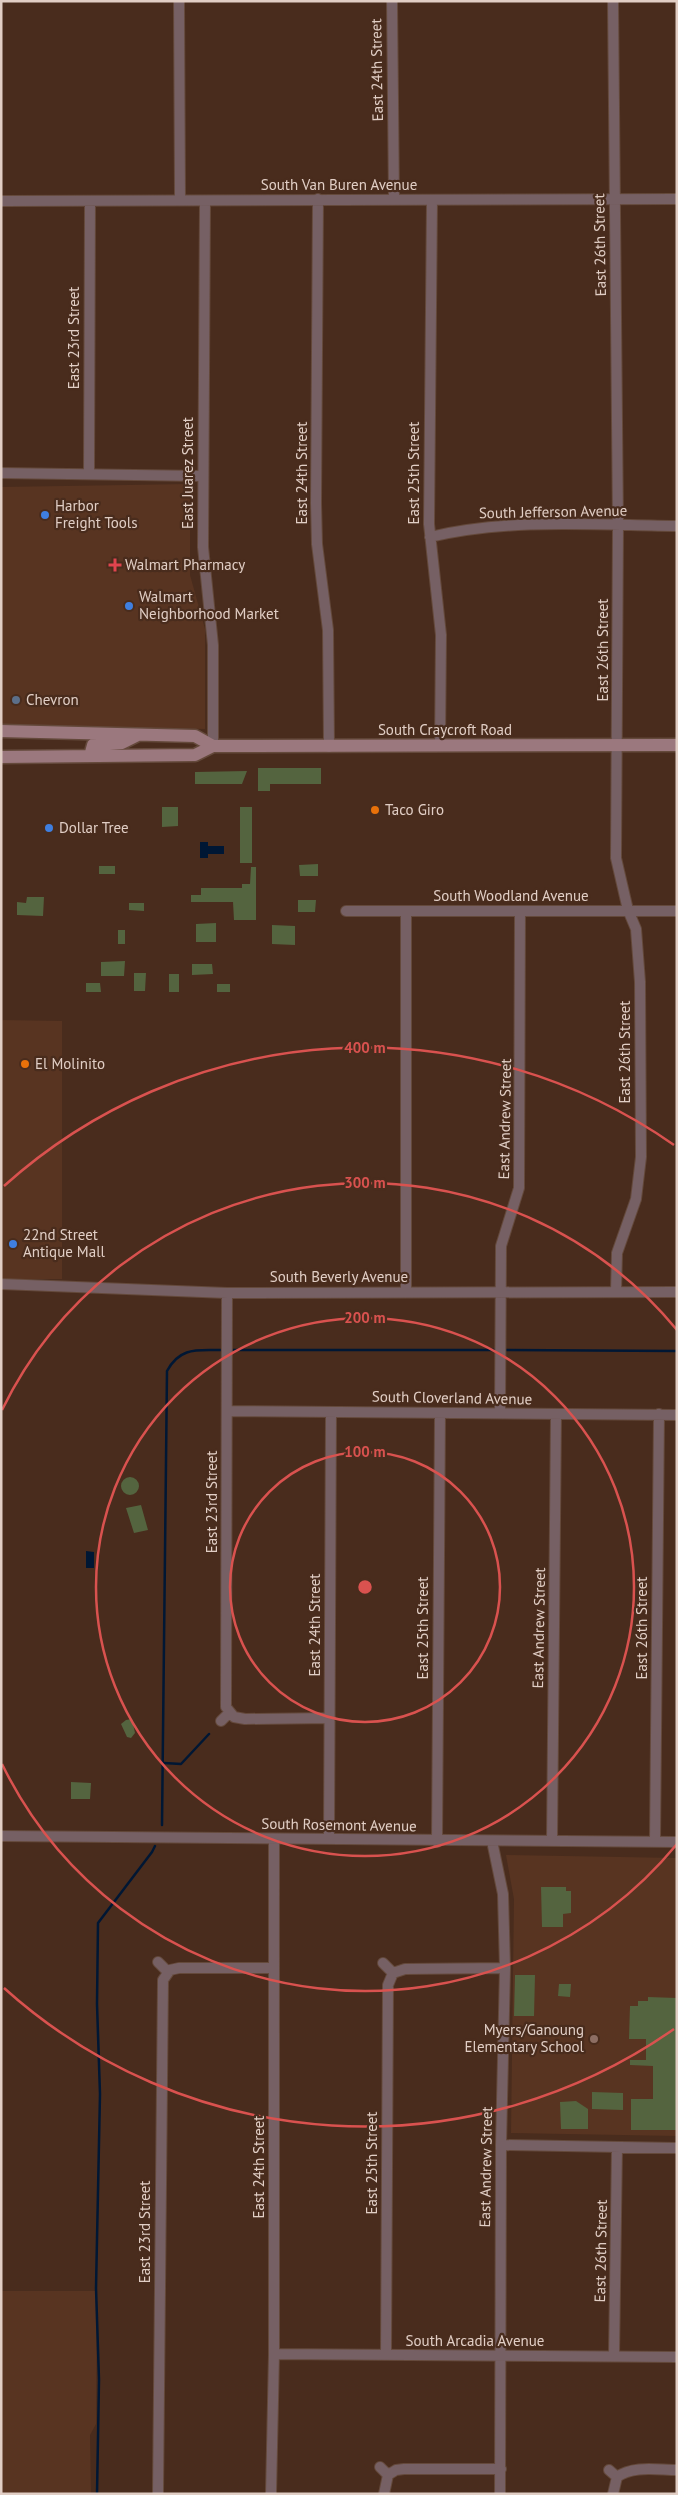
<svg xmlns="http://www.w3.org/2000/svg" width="678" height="2495" viewBox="0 0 678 2495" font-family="'PT Sans',sans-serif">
  <rect width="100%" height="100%" fill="#492c1d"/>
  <!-- built -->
  <path fill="#583421" d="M190,484V575L205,629V729L1,726V487Z
    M1,1020L62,1021V1279H1Z
    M506,1855L677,1858V2136L511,2133L514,1899Z
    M1,2291H97L96,2424L90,2435L91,2494H1Z"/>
  <!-- green -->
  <path fill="#54643f" d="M258,768H321V784H270V791H258Z
    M247,771L242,784H195V772Z
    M162,807H178V826L162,827Z
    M240,807H252V863H240Z
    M318,864V876H300L299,865Z
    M99,866H115V874H99Z
    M251,867H256V920H234L233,902H191V895H201V888H242V884H250Z
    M27,897H44L43,916L17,915V902L26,903Z
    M298,900H316L315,912H298Z
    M129,903H144V911L129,910Z
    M216,923V942H196V924Z
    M272,925L295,926V945L272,944Z
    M118,930H125V944H118Z
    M125,961L124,976H101V962Z
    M192,964H212L213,974L192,975Z
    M134,973H146L145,991H134Z
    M169,974H179V992H169Z
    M86,983H100L101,992H86Z
    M217,984H230V992H217Z
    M121 1486a9 9 0 1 1 18 0a9 9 0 1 1-18 0Z
    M141,1505L148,1530L134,1533L126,1508Z
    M132,1719L135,1733L131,1738L127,1737L121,1724L126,1720Z
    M71,1782L91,1783L90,1799H71Z
    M541,1887H566V1891H571V1913L563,1914V1927H542Z
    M515,1975H535L534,2016H514Z
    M559,1984H571L570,1997L558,1996Z
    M648,1997L677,1998V2130H631V2099H653V2066L630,2065V2060H646V2039H629L630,2006H638V2001H648Z
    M592,2092L623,2093V2110L592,2109Z
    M576,2101L588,2109V2129H561L560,2102Z"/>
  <!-- water -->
  <path fill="#001734" d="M200,842H208V846H224V854H208V858H200Z
    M86,1551L94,1552V1568H86Z"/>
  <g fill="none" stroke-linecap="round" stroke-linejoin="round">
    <!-- stream -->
    <path stroke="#001734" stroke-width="2.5" d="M231,1350H498
      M503,1350L677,1351
      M164,1763L181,1764L209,1734
      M162,1825L167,1371C181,1345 200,1351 225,1350
      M97,2494L99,2380L96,2288L100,2094L97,2004L98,1923L152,1852L155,1846"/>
    <defs>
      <path id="street" d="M179,1L180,200
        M392,1L394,199
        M613,1L618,526L616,858L628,910L636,929L640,982L641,1157L636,1199L617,1253L616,1292
        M318,199L316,503L317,544L328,630L329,747
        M432,200L429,524L441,635L440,746
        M1,201L677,199
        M205,201L203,547L213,645V746
        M1,473L202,476
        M89,474L90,202
        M430,537C510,518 594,525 677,526
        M346,911H677
        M406,911V1292
        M1,1284L227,1293L677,1292
        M227,1293L226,1707L234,1717L245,1719L330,1718
        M227,1411L677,1415
        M500,1413L501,1246L519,1188L520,912
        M221,1721L229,1713
        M1,1836L677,1842
        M329,1839L331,1412
        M492,1841L503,1894L505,1968L501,2145L500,2494
        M552,1841L556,1415
        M437,1842L440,1414
        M655,1842L659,1414
        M158,1962L168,1972
        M383,1963L393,1973
        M393,1973L405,1969L505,1968
        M501,2145L677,2148
        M274,2354L677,2357
        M386,2355L388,1985L393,1973
        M614,2357L617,2147
        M380,2467L388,2475L396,2470L404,2469H501
        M609,2470L617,2477C633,2465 658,2470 677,2470
        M158,2494L163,1980L170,1970L179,1968H274
        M271,2494L274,2354V1840
        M384,2494L388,2475
        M613,2494L617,2477"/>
      <path id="secondary" d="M1,731L195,736L213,746
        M90,756L93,745L122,743L138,735
        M1,757L195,755L213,746L677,745"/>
    </defs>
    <!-- street casing -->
    <use href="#street" stroke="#64493b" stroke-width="12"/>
    <!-- secondary casing -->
    <use href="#secondary" stroke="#64493b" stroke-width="15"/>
    <!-- street -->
    <use href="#street" stroke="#766064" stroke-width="10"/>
    <!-- secondary -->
    <use href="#secondary" stroke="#9b787e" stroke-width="12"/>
  </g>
  <!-- distance rings -->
  <g fill="none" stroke="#d9524f" stroke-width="2.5">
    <circle cx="365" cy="1587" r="135"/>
    <circle cx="365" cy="1587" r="269"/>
    <path d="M677 1844A404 404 0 0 1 2 1764M2 1410A404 404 0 0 1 677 1330"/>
    <path d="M674 2029A539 539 0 0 1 4 1988M4 1186A539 539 0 0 1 674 1145"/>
  </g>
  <!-- markers -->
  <g fill="#3f7fe0" stroke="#492c1d" stroke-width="2">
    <circle cx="45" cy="515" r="5"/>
    <circle cx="129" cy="606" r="5"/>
    <circle cx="49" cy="828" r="5"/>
    <circle cx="13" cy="1244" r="5"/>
  </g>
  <path fill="#e0444e" stroke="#492c1d" stroke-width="2" d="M112.5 557.5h5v5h5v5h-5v5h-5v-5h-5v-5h5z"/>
  <circle fill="#5c6f8a" stroke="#492c1d" stroke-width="2" cx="16" cy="700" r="5"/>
  <g fill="#e8710a" stroke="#492c1d" stroke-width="2">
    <circle cx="375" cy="810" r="5"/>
    <circle cx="25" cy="1064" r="5"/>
  </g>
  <circle fill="#8d6e63" stroke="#492c1d" stroke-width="2" cx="594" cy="2039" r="5"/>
  <g text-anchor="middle" stroke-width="4.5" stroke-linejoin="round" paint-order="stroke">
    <!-- street labels -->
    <g font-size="15" fill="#e1cec5" stroke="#492c1d">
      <text transform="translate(377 70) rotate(-91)" y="5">East 24th Street</text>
      <text x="339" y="190">South Van Buren Avenue</text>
      <text transform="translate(600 245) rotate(-91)" y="5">East 26th Street</text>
      <text transform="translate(74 338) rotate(-90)" y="5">East 23rd Street</text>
      <text transform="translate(188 473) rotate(-90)" y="5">East Juarez Street</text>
      <text transform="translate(302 473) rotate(-90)" y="5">East 24th Street</text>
      <text transform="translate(414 473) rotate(-90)" y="5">East 25th Street</text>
      <text transform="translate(553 512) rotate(-1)" y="5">South Jefferson Avenue</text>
      <text transform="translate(603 650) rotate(-90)" y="5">East 26th Street</text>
      <text x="445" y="735">South Craycroft Road</text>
      <text x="511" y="901">South Woodland Avenue</text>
      <text transform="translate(625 1052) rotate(-90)" y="5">East 26th Street</text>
      <text transform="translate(505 1119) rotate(-89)" y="5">East Andrew Street</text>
      <text x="339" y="1282">South Beverly Avenue</text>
      <text transform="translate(452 1398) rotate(1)" y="5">South Cloverland Avenue</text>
      <text transform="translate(212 1502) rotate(-90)" y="5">East 23rd Street</text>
      <text transform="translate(315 1625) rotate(-90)" y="5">East 24th Street</text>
      <text transform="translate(423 1628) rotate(-90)" y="5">East 25th Street</text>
      <text transform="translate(539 1628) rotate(-89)" y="5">East Andrew Street</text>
      <text transform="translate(642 1628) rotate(-90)" y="5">East 26th Street</text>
      <text transform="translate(339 1825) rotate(1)" y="5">South Rosemont Avenue</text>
      <text transform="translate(372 2163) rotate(-90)" y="5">East 25th Street</text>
      <text transform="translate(259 2167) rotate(-90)" y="5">East 24th Street</text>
      <text transform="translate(486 2167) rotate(-89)" y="5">East Andrew Street</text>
      <text transform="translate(145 2232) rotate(-90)" y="5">East 23rd Street</text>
      <text transform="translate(601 2251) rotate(-89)" y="5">East 26th Street</text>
      <text x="475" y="2346">South Arcadia Avenue</text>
    </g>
    <!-- poi labels -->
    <g font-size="15" fill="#e1cec5" stroke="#492c1d" text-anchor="start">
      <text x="55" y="511">Harbor<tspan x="55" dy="17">Freight Tools</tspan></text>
      <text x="125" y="570">Walmart Pharmacy</text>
      <text x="139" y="602">Walmart<tspan x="139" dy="17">Neighborhood Market</tspan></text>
      <text x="26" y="705">Chevron</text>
      <text x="385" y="815">Taco Giro</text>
      <text x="59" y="833">Dollar Tree</text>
      <text x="35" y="1069">El Molinito</text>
      <text x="23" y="1240">22nd Street<tspan x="23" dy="17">Antique Mall</tspan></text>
      <text x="584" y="2035" text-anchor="end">Myers/Ganoung<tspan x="584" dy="17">Elementary School</tspan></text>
    </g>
  </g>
  <circle cx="365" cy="1587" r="8" fill="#d9524f" stroke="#492c1d" stroke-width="2.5"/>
  <g font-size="15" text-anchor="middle" font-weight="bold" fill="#d9524f" stroke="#492c1d" stroke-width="4.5" stroke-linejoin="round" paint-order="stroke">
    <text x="365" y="1053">400 m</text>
    <text x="365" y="1188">300 m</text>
    <text x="365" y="1323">200 m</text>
    <text x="365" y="1457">100 m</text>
  </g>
  <!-- border -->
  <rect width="678" height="2495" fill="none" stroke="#e1cec5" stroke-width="5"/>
</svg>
